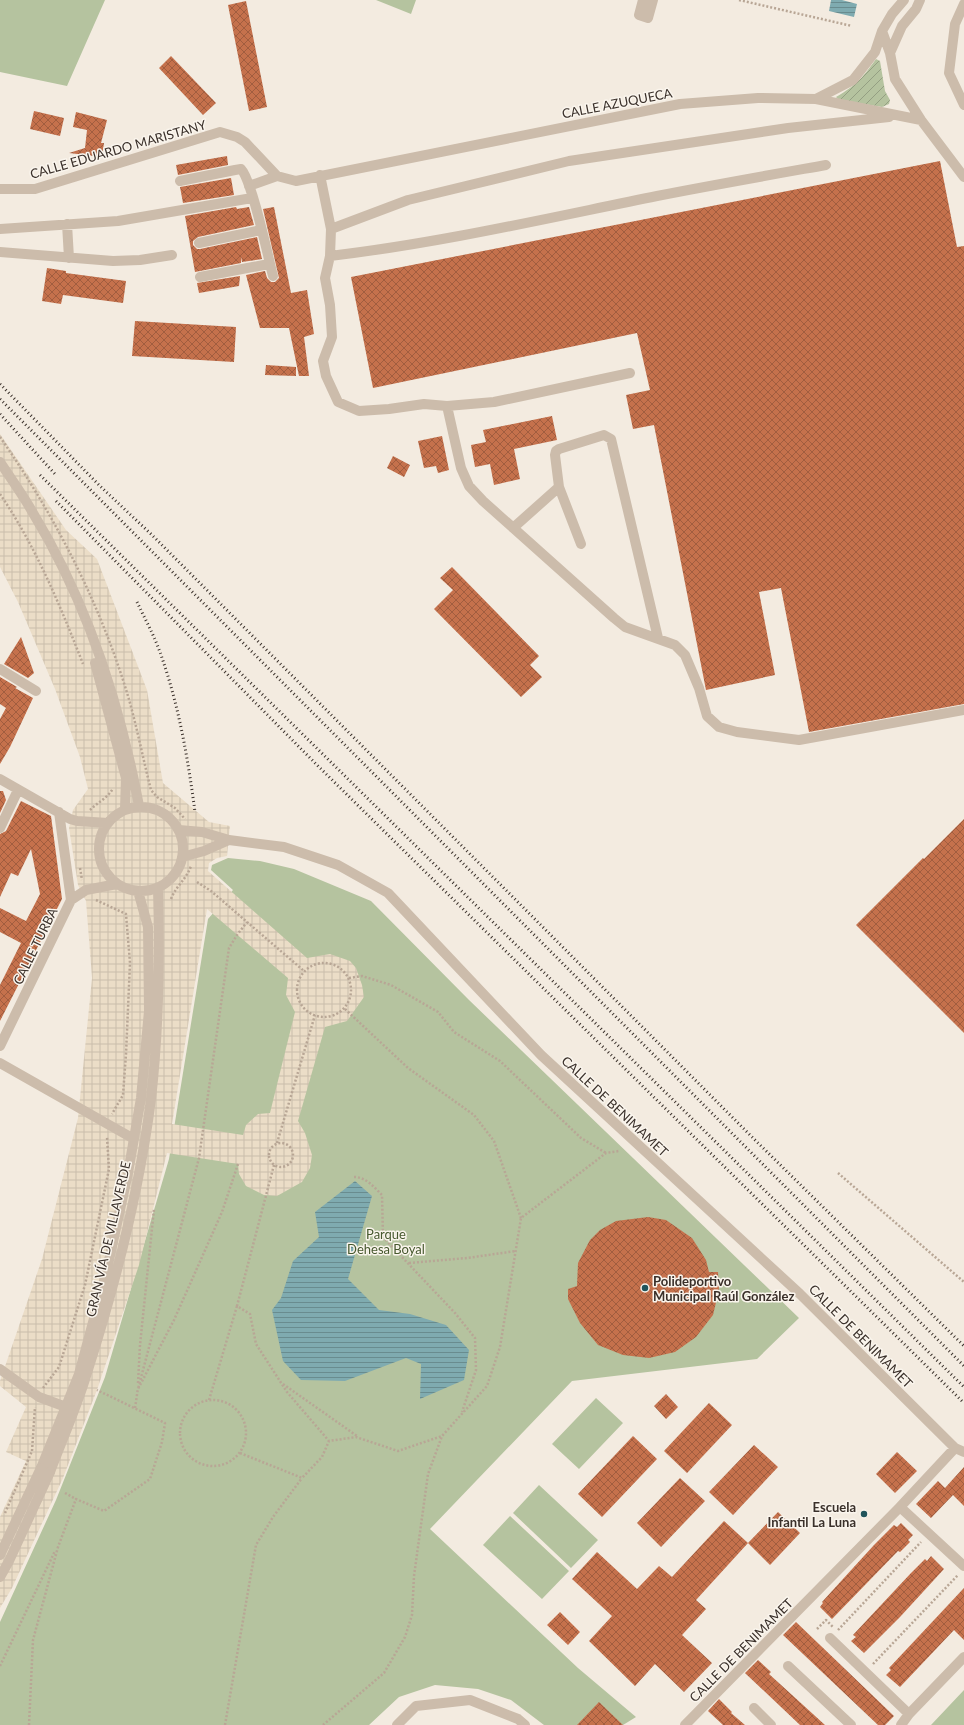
<svg xmlns="http://www.w3.org/2000/svg" width="964" height="1725" viewBox="0 0 964 1725" font-family="Lato,sans-serif">
  <defs>
    <pattern id="garden-furrows" width="10" height="10" patternUnits="userSpaceOnUse"><rect width="10" height="10" fill="#b5c39f"/><path d="M-1 1l2-2M0 10L10 0M9 11l2-2" fill="none" stroke="#949f82"/></pattern>
    <pattern id="plaza-grid" width="8" height="8" patternUnits="userSpaceOnUse"><rect width="8" height="8" fill="#ebddc7"/><path d="M0 4h8M4 0v8" fill="none" stroke="#cabeab"/></pattern>
    <pattern id="water-rules" width="6" height="5" patternUnits="userSpaceOnUse"><rect width="6" height="5" fill="#7fabb0"/><path d="M0 2.5h6" fill="none" stroke="#698c8f"/></pattern>
    <pattern id="building-cross-hatch" width="8" height="8" patternUnits="userSpaceOnUse"><rect width="8" height="8" fill="#c5714c"/><path d="M0 0l8 8M0 8l8-8" fill="none" stroke="#a15d3f"/></pattern>
  </defs>
  <rect width="100%" height="100%" fill="#f3ebe0"/>
  <!-- park -->
  <path fill="#b5c39f" d="M0,0H105L67,86L0,72Z
    M376,0H416L411,14Z
    M228,858L260,861L294,869L371,901L469,1000L799,1318L757,1359L572,1381L430,1529L578,1668L636,1717L623,1725H544L511,1700L478,1689L435,1685L399,1697L369,1725H0V1622L56,1500L105,1377L169,1159L208,919L233,890L211,870L212,865Z
    M596,1398L623,1423L579,1469L552,1444Z
    M539,1485L598,1540L571,1568L513,1513Z
    M510,1516L569,1571L542,1599L483,1545Z
    M964,1690V1725H931Z"/>
  <!-- garden -->
  <path fill="url(#garden-furrows)" d="M876,59L880,61L885,91L890,100L889,104L882,107L839,100L836,97C858,84 862,78 876,59Z"/>
  <!-- plaza -->
  <path fill="url(#plaza-grid)" fill-rule="evenodd" d="M0,434L66,530L97,559L147,690L163,783L209,822L230,826L227,856L217,858L209,863L208,871L307,958L330,954L350,961L356,968L362,985L364,997L347,1021L325,1027L298,1121L305,1133L312,1155L310,1168L302,1182L277,1196L264,1195L246,1186L239,1174L238,1164L167,1153L139,1265L97,1390L63,1478L12,1588L0,1608V1517L26,1461L6,1452L26,1407L0,1386V1381L42,1259L78,1118L92,978L86,901L78,885L69,828L73,810L88,789L80,757L55,689L18,602L0,567ZM207,909L288,978L286,995L295,1012L270,1113L258,1114L246,1125L243,1135L172,1124Z"/>
  <!-- water -->
  <path fill="url(#water-rules)" d="M831,0H842L857,4L854,17L829,11Z
    M355,1181L372,1196L348,1279L379,1310L410,1314L446,1325L469,1350L464,1380L420,1399L421,1364L406,1358L345,1381L301,1380L283,1361L272,1310L281,1298L293,1261L319,1237L315,1212Z"/>
  <!-- building -->
  <path fill="url(#building-cross-hatch)" d="M246,1L267,107L249,111L228,5Z
    M171,56L216,103L203,115L159,68Z
    M34,111L64,118L60,136L30,129Z
    M76,112L107,120L101,143H104L102,157L69,153L85,148L87,130L73,127Z
    M227,156L228,165L178,175L176,165Z
    M940,161L957,247L964,246V704L809,732L781,588L759,592L775,675L706,690L654,425L633,429L626,395L650,390L637,333L373,388L351,277Z
    M231,178L234,195L183,203L180,187Z
    M236,207L237,209L249,207L254,225L198,237L193,241V245L197,249H200L257,237L262,259L242,262L241,257V263L195,272L185,216Z
    M274,207L291,293L307,290L314,334L304,337L309,376H299L289,328H260L246,275L265,271L267,278L271,282H275L279,278L263,209Z
    M47,268L66,271V273L126,281L123,303L63,295L61,304L42,301Z
    M240,276L239,286L199,293L197,283Z
    M135,321L236,327L234,362L132,356Z
    M266,365L296,367V376L265,375Z
    M552,416L557,440L514,449L520,479L494,485L490,464L475,467L471,445L486,442L483,430Z
    M442,436L449,470L438,473L436,466L424,468L418,441Z
    M393,456L410,465L404,477L387,468Z
    M452,567L539,656L530,665L542,677L521,697L434,609L453,590L440,578Z
    M21,637L34,673L28,678L4,664Z
    M0,677L17,687L15,688L33,698L10,747L0,764V719L6,708L0,704Z
    M0,791H3L6,800L0,813Z
    M21,801L51,816L62,899L0,1021V985L21,943L0,932V908L26,921L40,894L31,849L18,876L11,873L0,897V834L6,831Z
    M964,819V1033L856,925L923,858L924,859Z
    M648,1217L666,1220L692,1238L706,1260L709,1272H718L719,1290L713,1315L696,1337L675,1352L649,1358L623,1355L598,1345L580,1323L568,1299V1289L577,1286L578,1263L590,1240L600,1230L616,1221Z
    M666,1394L678,1407L666,1419L654,1406Z
    M709,1403L732,1425L687,1473L664,1451Z
    M633,1436L657,1459L602,1517L578,1494Z
    M754,1445L778,1467L733,1515L709,1492Z
    M897,1452L917,1471L895,1493L876,1474Z
    M964,1467V1506L953,1495L931,1518L916,1504L938,1481L945,1488Z
    M680,1478L705,1501L661,1547L637,1523Z
    M778,1512L800,1533L770,1565L748,1543Z
    M724,1521L748,1543L696,1600L706,1609L682,1635L712,1663L684,1692L655,1664L635,1686L589,1641L612,1616L572,1579L597,1552L637,1589L659,1566L672,1577Z
    M901,1523L913,1535L908,1540L910,1542L900,1552L898,1551L832,1619L820,1607L823,1603L822,1602L874,1545L894,1525L897,1527Z
    M931,1556L944,1569L900,1617L864,1653L851,1641L856,1637L853,1635L911,1573L925,1559L927,1561Z
    M964,1588V1640L954,1630L900,1687L886,1675L891,1670L889,1668Z
    M560,1612L580,1632L568,1645L547,1625Z
    M796,1622L894,1716L885,1725H878L783,1635Z
    M758,1660L771,1672L769,1674L825,1725H800L745,1673Z
    M719,1699L732,1712L731,1713L745,1725H723L708,1711Z
    M599,1702L623,1725H577Z"/>
  <g fill="none" stroke-linecap="round" stroke-linejoin="round">
    <!-- path -->
    <path stroke="#b8a695" stroke-width="2.5" stroke-dasharray="2 2" stroke-linecap="butt" d="M739,0L852,26
      M0,437C55,516 100,603 128,696C137,727 143,759 151,790L157,797L175,808L185,819
      M0,494C36,547 60,605 83,664
      M90,810C97,803 109,797 113,788
      M80,868L82,880
      M197,882L211,891L304,971
      M171,899C176,886 186,880 191,866
      M96,900L126,914L130,963L126,1054L123,1095L112,1114
      M297 990a27 27 0 1 1 54 0a27 27 0 1 1-54 0Z
      M349,978L362,976L391,985L438,1012L454,1032L500,1061L581,1138L606,1153
      M345,1009L408,1068L474,1115L494,1141L521,1218
      M269 1155a12 12 0 1 1 24 0a12 12 0 1 1-24 0Z
      M277,1143L315,1015
      M238,1164L222,1212L174,1320L138,1389L199,1158L229,948L237,935L247,922
      M274,1165L237,1306L250,1314L256,1344L287,1392L329,1441L356,1437L398,1451L442,1436
      M838,1173L964,1282
      M354,1177C366,1177 374,1187 382,1195L383,1237L455,1313L475,1338L476,1370L462,1412
      M409,1263L467,1258L516,1251
      M138,1383L140,1345L154,1209
      M283,1384L357,1436
      M43,1388L59,1367L85,1285L109,1169L107,1137
      M180 1433a33 33 0 1 1 66 0a33 33 0 1 1-66 0Z
      M209,1400L237,1306
      M135,1408L138,1388
      M32,1451L35,1407
      M240,1453L302,1478L322,1457L329,1441
      M65,1493L76,1499
      M817,1629L826,1620L833,1627
      M838,1630L921,1542
      M873,1664L958,1575
      M0,1666L55,1551
      M29,1725L33,1640L58,1547L76,1499L104,1511L150,1479L162,1442L165,1423L97,1390
      M225,1725L256,1545L273,1517L302,1478
      M323,1725L384,1673L405,1637L412,1615L414,1576L428,1474L442,1436L487,1386L500,1347L521,1218L606,1153L619,1151"/>
    <!-- minor -->
    <path stroke="#ccbcab" stroke-width="10" d="M643,0L639,15L648,18L653,0
      M964,4L955,24L949,73L964,105
      M882,31L890,53L895,79L921,120L964,177
      M890,53L902,26L916,9L920,0
      M816,99L853,80L875,52L882,31L892,14L904,0
      M320,175L331,229L330,256L325,278L330,305L332,337L323,361L326,376L338,402L359,411L389,409L424,404L447,406L461,468L469,486L483,501L614,618L625,627L675,645L685,655L699,688L707,716L719,727L737,732L799,740L964,710
      M180,181L235,170L241,169C252,180 268,257 273,276
      M249,186L277,176
      M0,189H35L220,132L237,137L245,142L277,176L296,181L680,104L758,98L816,99L921,120
      M67,224L69,258
      M0,229L118,221L252,198
      M331,229L408,200L569,161L788,128L889,117
      M199,243L261,230
      M0,252L113,261L140,260L172,255
      M330,256C440,243 548,218 657,196C713,185 770,175 826,165
      M200,277L269,264
      M447,406L494,402L630,373
      M0,462C11,479 23,495 33,513C87,602 120,704 139,806
      M559,487L581,544
      M513,528L559,487L555,455L556,451L559,449L604,435L611,439L658,638
      M95,663L126,778L125,809
      M0,669L36,691
      M0,779L70,819L77,821L108,823
      M99 849a42 42 0 1 1 84 0a42 42 0 1 1-84 0Z
      M0,828L18,790
      M179,830L202,832L229,840L284,847L338,865L388,893L541,1055L800,1294L955,1448
      M182,857L204,851L229,840
      M71,900L86,890L117,884
      M0,1046L71,900L59,812
      M0,1063L134,1139
      M0,1369L39,1397L66,1407
      M41,1468L79,1374L106,1274L128,1173L141,1098L149,1011L148,927L138,891
      M50,1472C62,1440 76,1409 86,1376C115,1286 139,1193 151,1099C159,1029 160,958 158,887
      M900,1507L964,1566
      M830,1638L909,1714
      M788,1666L851,1725
      M754,1708L771,1725
      M397,1725L416,1706L470,1700L518,1719L525,1725
      M685,1725L900,1507L955,1448L964,1452
      M901,1725L909,1714L964,1657"/>
    <!-- rail -->
    <path stroke="#3a302a" stroke-width="3" stroke-dasharray="1 3" stroke-linecap="butt" d="M0,384L100,486L152,535L753,1138L964,1346
      M0,399L964,1366
      M0,414L55,474
      M40,475L964,1387
      M56,501L317,765L964,1403
      M137,602C145,619 155,637 161,655C179,706 188,759 195,812"/>
    <!-- path-bridge -->
    <path stroke="#b8a695" stroke-width="2.5" stroke-dasharray="2 2" stroke-linecap="butt" d="M5,1513L32,1451"/>
    <!-- minor-bridge -->
    <path stroke="#ccbcab" stroke-width="10" d="M0,1555L41,1468
      M0,1577L9,1561L50,1472"/>
  </g>
  <!-- markers -->
  <g fill="#20545b" stroke="#faf5ed" stroke-width="1.5">
    <circle cx="645" cy="1288" r="4"/>
    <circle cx="864" cy="1514" r="4"/>
  </g>
  <g text-anchor="middle" stroke-width="3" stroke-linejoin="round" paint-order="stroke">
    <!-- street labels -->
    <g font-size="13" fill="#3a302a" stroke="#faf5ed">
      <text transform="translate(617 103) rotate(-11)" y="5">CALLE AZUQUECA</text>
      <text transform="translate(118 149) rotate(-16)" y="5">CALLE EDUARDO MARISTANY</text>
      <text transform="translate(35 946) rotate(-64)" y="5">CALLE TURBA</text>
      <text transform="translate(615 1106) rotate(43)" y="5">CALLE DE BENIMAMET</text>
      <text transform="translate(108 1239) rotate(-77)" y="5">GRAN VÍA DE VILLAVERDE</text>
      <text transform="translate(861 1336) rotate(45)" y="5">CALLE DE BENIMAMET</text>
      <text transform="translate(741 1650) rotate(-45)" y="5">CALLE DE BENIMAMET</text>
    </g>
    <!-- park labels -->
    <g font-size="13" fill="#46582e" stroke="#faf5ed">
      <text x="386" y="1239">Parque<tspan x="386" dy="15">Dehesa Boyal</tspan></text>
    </g>
    <!-- poi labels -->
    <g font-size="13" font-weight="bold" fill="#3a302a" stroke="#faf5ed" text-anchor="start">
      <text x="653" y="1286">Polideportivo<tspan x="653" dy="15">Municipal Raúl González</tspan></text>
      <text x="856" y="1512" text-anchor="end">Escuela<tspan x="856" dy="15">Infantil La Luna</tspan></text>
    </g>
  </g>
</svg>
